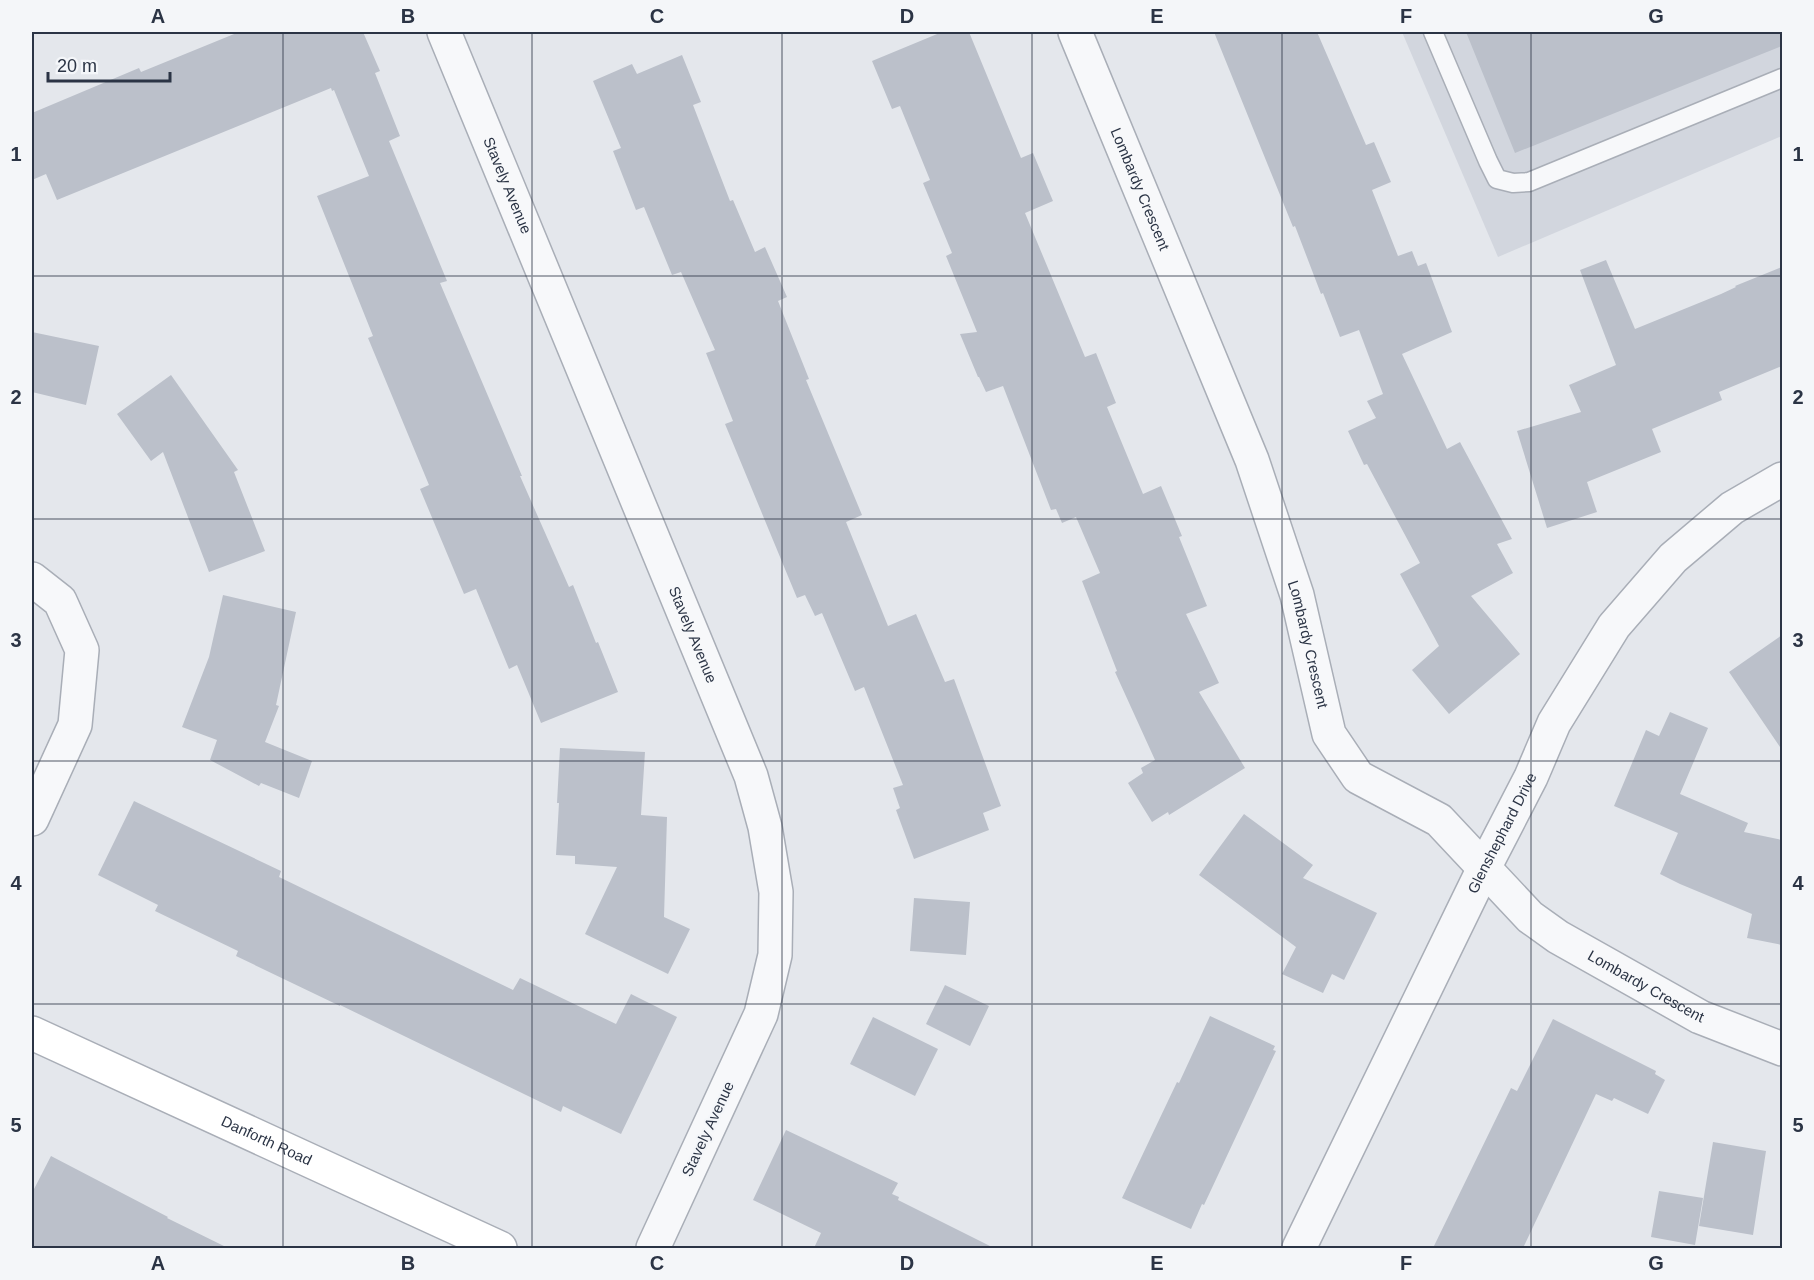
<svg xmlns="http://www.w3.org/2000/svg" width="1814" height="1280" viewBox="0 0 1814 1280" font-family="Arial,sans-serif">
  <rect width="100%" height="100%" fill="#e4e7ec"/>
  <!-- built -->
  <path fill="#d2d6de" d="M1402,32H1782V136L1498,257Z"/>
  <!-- building -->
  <path fill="#bbc0ca" d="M239,32H363L380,71L375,73L400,136L389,141L447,281L440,283L522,476H520L569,587L573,585L596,643L598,642L618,692L541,723L517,665L509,669L476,589L464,594L420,489L429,485L368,338L373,336L317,196L369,176L334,90L332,91L331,88L57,200L46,174L32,180V113L139,68L141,72Z
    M942,32H969L1021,158L1033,153L1053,201L1025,213L1085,357L1096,353L1116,403L1107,407L1143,494L1161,486L1182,536L1179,537L1207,606L1186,614L1219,683L1199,692L1245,768L1169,815L1168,812L1152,822L1128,783L1143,773L1141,768L1155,760L1115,672L1117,671L1082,581L1100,573L1076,517L1062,523L1056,509L1051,510L1003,386L986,392L979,377H978L960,334L977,332L946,256L952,253L923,183L930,180L900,106L892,109L872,61Z
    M1214,32H1317L1366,145L1374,142L1391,182L1372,190L1398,256L1412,251L1418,266L1426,263L1452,332L1402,354L1447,449L1460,442L1512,539L1497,544L1513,573L1471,596L1520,654L1449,714L1412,670L1439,646L1400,574L1420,563L1367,464L1364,465L1348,431L1376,418L1367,401L1383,394L1359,330L1340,337L1323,293L1321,294L1295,226L1293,227Z
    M1466,32H1782V46L1515,153Z
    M682,55L701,102L693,105L730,201L733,200L755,252L765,247L787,297L778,301L809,379L806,380L862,515L846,522L888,626L916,614L945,682L954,679L1001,806L983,813L989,830L914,859L896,810L900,808L893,788L903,785L864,687L855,691L822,613L815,616L805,595L797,598L725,424L733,421L706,353L715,350L681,272L672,275L644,207L636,210L613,151L621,148L593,81L632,64L637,74Z
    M1606,260L1635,329L1721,294L1736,287L1735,286L1782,267V366L1719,392L1722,400L1652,429L1661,452L1587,482L1597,512L1547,528L1517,431L1581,412L1569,385L1616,365L1580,270Z
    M32,332L99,346L86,405L32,392Z
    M171,375L238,470L234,472L265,551L209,572L163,452L151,461L117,414Z
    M223,595L296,612L276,705L279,706L265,742L312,761L299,798L261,783L259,786L210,760L217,740L182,727L209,657Z
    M1782,635V750L1729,672Z
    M1670,712L1708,728L1680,794L1748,823L1744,832L1782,840V945L1747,938L1752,914L1680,884L1660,874L1678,833L1614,806L1646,730L1659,736Z
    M560,748L645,752L641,815L667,817L664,917L690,929L668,974L585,934L617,867L575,864V856L556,855L559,803H557Z
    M134,801L281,871L279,877L513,990L520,978L616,1024L631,994L677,1017L621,1134L563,1106L561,1112L340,1005V1006L236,956L238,951L155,911L158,905L98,875Z
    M1244,814L1313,865L1303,878L1377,913L1344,980L1332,974L1323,993L1282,974L1296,947L1199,875Z
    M914,898L970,902L966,955L910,951Z
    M945,985L989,1006L970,1046L926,1024Z
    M1210,1016L1275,1046L1273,1050L1276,1051L1204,1205L1202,1204L1191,1229L1122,1198L1177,1082L1179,1083Z
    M873,1017L938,1049L915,1096L850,1064Z
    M1553,1019L1656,1071L1655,1074L1665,1080L1648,1114L1614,1098L1612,1101L1596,1094L1523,1248H1433L1511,1088L1517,1091Z
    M786,1130L898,1183L892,1194L899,1197L898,1200L994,1248H814L821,1233L753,1200Z
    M1713,1142L1766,1151L1753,1235L1699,1226Z
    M51,1156L168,1217L167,1218L228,1248H32V1193Z
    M1659,1191L1703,1198L1695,1245L1651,1237Z"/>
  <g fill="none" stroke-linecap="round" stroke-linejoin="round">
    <defs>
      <path id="service" d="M1433,32L1488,161L1497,179L1513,183L1529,182L1782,78"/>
      <g id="minor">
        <path id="s1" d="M444,32L751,776L765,827L776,892L775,955L761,1014L653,1248"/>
        <path id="s2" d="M1075,32L1252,460L1297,595L1329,734L1358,777L1439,820L1530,917L1558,937L1700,1017L1782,1049"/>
        <path d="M32,579L60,601L82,650L75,725L32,819"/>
        <path id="s3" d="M1299,1248L1484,868L1531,777L1554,723L1614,626L1673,558L1732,508L1782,479"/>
      </g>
      <g id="secondary">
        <path id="s4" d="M32,1033L500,1248"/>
      </g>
    </defs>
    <!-- service casing -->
    <use href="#service" stroke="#a9aeb7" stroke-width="21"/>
    <!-- minor casing -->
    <use href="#minor" stroke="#a9aeb7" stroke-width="36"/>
    <!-- secondary casing -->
    <use href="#secondary" stroke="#a9aeb7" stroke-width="36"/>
    <!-- service -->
    <use href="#service" stroke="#f7f8fa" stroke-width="18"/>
    <!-- minor -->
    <use href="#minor" stroke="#f7f8fa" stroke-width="33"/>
    <!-- secondary -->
    <use href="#secondary" stroke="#fff" stroke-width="33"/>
  </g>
  <!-- grid -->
  <path fill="none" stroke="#2b3445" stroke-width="1.5" stroke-opacity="0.55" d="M283,32V1248M532,32V1248M782,32V1248M1032,32V1248M1282,32V1248M1531,32V1248M32,276H1782M32,519H1782M32,761H1782M32,1004H1782"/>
  <g text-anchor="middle" stroke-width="4.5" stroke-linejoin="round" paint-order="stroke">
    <!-- street labels -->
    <g font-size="15" fill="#2b3445" stroke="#f4f6f9">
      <text dy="5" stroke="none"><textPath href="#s1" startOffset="166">Stavely Avenue</textPath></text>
      <text dy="5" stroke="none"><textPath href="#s2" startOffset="170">Lombardy Crescent</textPath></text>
      <text dy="5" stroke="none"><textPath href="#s1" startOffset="652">Stavely Avenue</textPath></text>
      <text dy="5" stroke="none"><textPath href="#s2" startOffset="656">Lombardy Crescent</textPath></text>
      <text dy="5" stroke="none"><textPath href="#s3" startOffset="462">Glenshephard Drive</textPath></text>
      <text dy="5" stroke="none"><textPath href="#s2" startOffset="1160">Lombardy Crescent</textPath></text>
      <text transform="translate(708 1129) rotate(-65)" y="5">Stavely Avenue</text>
      <text dy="5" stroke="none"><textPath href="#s4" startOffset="258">Danforth Road</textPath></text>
    </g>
  </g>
  <!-- border -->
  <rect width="1814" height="1280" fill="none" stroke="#f4f6f9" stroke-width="66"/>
  <!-- scale -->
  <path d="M48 72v9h122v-9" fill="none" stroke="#2b3445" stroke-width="3"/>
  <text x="57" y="72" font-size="18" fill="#2b3445" stroke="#f4f6f9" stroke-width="4.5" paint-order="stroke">20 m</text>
  <rect x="33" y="33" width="1748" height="1214" fill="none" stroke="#2b3445" stroke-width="2"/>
  <g font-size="20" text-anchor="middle" font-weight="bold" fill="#2b3445">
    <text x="158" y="23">A</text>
    <text x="408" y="23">B</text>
    <text x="657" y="23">C</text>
    <text x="907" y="23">D</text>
    <text x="1157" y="23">E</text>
    <text x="1406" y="23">F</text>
    <text x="1656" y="23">G</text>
    <text x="16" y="161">1</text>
    <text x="1798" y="161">1</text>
    <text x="16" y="404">2</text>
    <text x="1798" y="404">2</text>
    <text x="16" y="647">3</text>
    <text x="1798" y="647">3</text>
    <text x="16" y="890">4</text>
    <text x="1798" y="890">4</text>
    <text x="16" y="1132">5</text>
    <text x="1798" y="1132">5</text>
    <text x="158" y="1270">A</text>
    <text x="408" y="1270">B</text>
    <text x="657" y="1270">C</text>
    <text x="907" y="1270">D</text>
    <text x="1157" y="1270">E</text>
    <text x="1406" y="1270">F</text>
    <text x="1656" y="1270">G</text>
  </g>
</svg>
